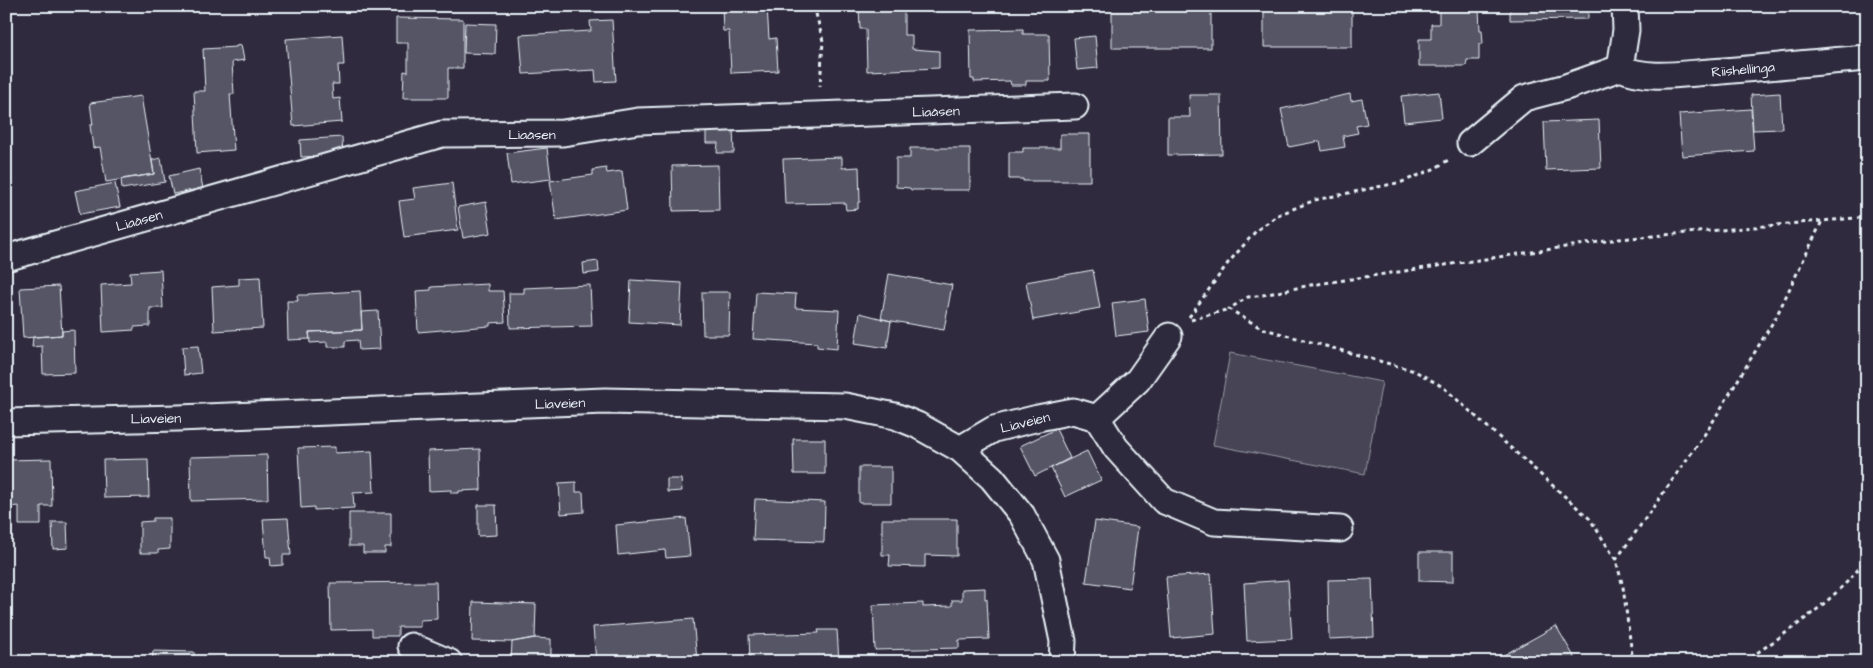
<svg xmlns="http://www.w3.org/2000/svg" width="1873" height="668" viewBox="0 0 1873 668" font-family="'Architects Daughter',sans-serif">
  <rect width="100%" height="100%" fill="#2f2a3d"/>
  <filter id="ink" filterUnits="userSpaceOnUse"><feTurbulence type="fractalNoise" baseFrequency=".02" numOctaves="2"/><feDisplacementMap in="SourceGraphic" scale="10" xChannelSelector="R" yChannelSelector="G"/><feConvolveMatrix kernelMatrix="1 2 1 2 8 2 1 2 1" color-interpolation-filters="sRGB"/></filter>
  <g filter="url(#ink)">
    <!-- green -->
    <path fill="#464455" stroke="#979aa6" d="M1230,353L1382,382L1365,474L1213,445Z"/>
    <!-- building -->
    <path fill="#575565" stroke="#e8f1f8" d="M722,6H767L769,39L776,38L778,71L731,73L729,31H723Z
      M859,6H904V35H912V49L939,51V68L867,71L866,29H860Z
      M1264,6H1352V47H1264Z
      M1510,6H1588V19L1510,20Z
      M1112,8H1211V48H1112Z
      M1439,8L1479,9L1480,30H1482L1483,44H1479V60H1467L1466,66H1419V39H1431V24H1439Z
      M396,18L463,19V68H448V98H403L404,71L408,72V43H396Z
      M612,20L616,81L596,82L595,70L523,74L520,35L591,31L590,21Z
      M465,23L496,24L495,54L464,53Z
      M1023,29V34H1049L1050,81H1026V85H1011L1010,81L974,82V79H971L970,30Z
      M342,35L344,65H338L339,84H332L333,99L340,98L342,122L293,126L286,39Z
      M1095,36L1098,68L1077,70L1074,38Z
      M241,45L244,60L232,62L234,94H230L234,150L197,153L194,91H205L203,49L236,47V46Z
      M1439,92L1442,118L1404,122L1401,96Z
      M1780,93L1782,129L1753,130L1751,95Z
      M1350,94L1351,101L1362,99L1367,124L1356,126L1358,133L1343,136L1345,147L1322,151L1320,141L1289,147L1281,109Z
      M1189,95H1221L1222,154L1168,155V117H1190Z
      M141,96L154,174L106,182L100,147L93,148L90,125H93L90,103Z
      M1751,109L1754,151L1682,156L1679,114Z
      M1599,120L1601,168L1546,170L1544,122Z
      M706,128H733L734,153H717L718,143H706Z
      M1060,134H1090V181H1023V179H1009V152H1023V148H1060Z
      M342,137L343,155L301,157L300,140Z
      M547,148L551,179L511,184L507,153Z
      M910,148H970V190H911L910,188L896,187V158H910Z
      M842,157V168L859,167L860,202H858V209L846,210L845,203L785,204L783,159Z
      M161,158L165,182L122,189L121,179L154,174L152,160Z
      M718,165L719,210L673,211L672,166Z
      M606,168L607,173L622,171L627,210L556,220L550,181L593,175V170Z
      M199,169L203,188L173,194L169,176Z
      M115,183L120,207L80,214L75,191Z
      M452,183L458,230L404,237L399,201L415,199L413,188Z
      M486,202L491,233L463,238L458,207Z
      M598,261L599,272L584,274L583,263Z
      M161,270L163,308H150V326L134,327V330L103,332L101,285L131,283L130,272Z
      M1093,270L1100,308L1033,320L1026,282Z
      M889,274L952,285L944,330L881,319Z
      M260,277L263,328L214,331L212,287L239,285V278Z
      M631,280L682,283L680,325L629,322Z
      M488,284V291H503L505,322L490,323V326L418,332L416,291L431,290V287Z
      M590,285L592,326L510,328L509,293H524V288Z
      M59,286L62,335L23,338L20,288Z
      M360,291L362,330L309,332L310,339L288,340L287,301H298L297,295H308V294Z
      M702,292H730L729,335H703Z
      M756,292L796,294L795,308L839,310L837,349L817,347V343L753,339Z
      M1145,299L1149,332L1116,336L1112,303Z
      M378,311L380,349L359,350L358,340L345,341V347H327V342L310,343L309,332L362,330L361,312Z
      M860,313L891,321L887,348L855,343Z
      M74,330L75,373L43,374L42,346L32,347L33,337L62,335V331Z
      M198,346L201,373L184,375L182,347Z
      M1056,429L1070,458L1035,476L1020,446Z
      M793,439H825V474H794Z
      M335,447V453L372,451L374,492L353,493L354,508L314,510V507L301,508L298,448Z
      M480,449L481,490L459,491V493H451V490L429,491L428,451Z
      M1087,451L1101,480L1065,497L1051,468Z
      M267,455L268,499L191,501L190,457Z
      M51,459L52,506H41V525H19V506L8,507L7,460Z
      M148,459L149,497L104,498L103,460Z
      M859,467H891V503H859Z
      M667,479H681L682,491L667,492Z
      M576,482V492H583L584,512L561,514L559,483Z
      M755,499L825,502L824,542L753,540Z
      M478,505H496L497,535L478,536Z
      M349,513H391V547H385V553H363V546H349Z
      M153,518H170V549L158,550V553H140V522L153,521Z
      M288,518L291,555H283V565L271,566L270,557H266L263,519Z
      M686,518L690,556L666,558L665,550L618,555L616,525Z
      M882,519H957V556L925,555V567L889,566L890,555H882Z
      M1095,521L1138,527L1130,588L1086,582Z
      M52,522H67L68,548L53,549Z
      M1419,552H1453V582L1419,581Z
      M1211,574L1215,634L1171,638L1166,577Z
      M1372,579L1374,637L1329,639L1328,580Z
      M1288,580L1292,639L1247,641L1244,583Z
      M436,582L437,619L420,620V627H398V636H372V629L331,630L330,583Z
      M985,588V599H987L989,639L959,640V648L875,650L873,605L923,603V607L952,606V600H962V589Z
      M473,602L536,604L535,638L512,642L472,641Z
      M693,619L697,660L677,662H596L593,627Z
      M1556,626L1576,660L1573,662H1488L1501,655L1502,656Z
      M818,630H837L839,662H750L749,635L819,633Z
      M533,638L551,639V662H511L512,642Z
      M153,651L194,652V662H152Z
      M196,657L215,658V662H196Z"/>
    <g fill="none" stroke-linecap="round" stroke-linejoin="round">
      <defs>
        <path id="street" d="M1620,68L1626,30L1625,6
          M1470,143L1524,98L1566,87L1620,68C1648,80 1680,74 1710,72C1763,68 1814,62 1867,58
          M6,258L442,134L563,133L638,121L1075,106
          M1097,418L1116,448L1164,501L1214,522L1340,529
          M6,422L178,418L605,401L845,406L895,416L917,425L960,449L992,478L1022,515L1046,560L1063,641L1062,662
          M960,449L994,429L1038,418L1073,411L1097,418L1138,380L1169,336
          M411,646L449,662"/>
      </defs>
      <!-- street casing -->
      <use href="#street" stroke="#e8f1f8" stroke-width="29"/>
      <!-- path -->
      <path stroke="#e8f1f8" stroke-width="3" stroke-dasharray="4 4" stroke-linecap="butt" d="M814,6L823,41L820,86
        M1189,317L1228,263L1256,231L1278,215L1315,200L1402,182L1436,168L1448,160
        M1191,320L1229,309
        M1616,560L1709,428L1776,317L1823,219
        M1633,662L1623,587L1616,560L1590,519L1443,387L1415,371L1261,328L1229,309L1248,297L1263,295L1311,285L1619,239L1867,217
        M1744,662C1788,631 1835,602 1867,558"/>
      <!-- street -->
      <use href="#street" stroke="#2f2a3d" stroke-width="25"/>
    </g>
  </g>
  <g text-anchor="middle" stroke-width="4.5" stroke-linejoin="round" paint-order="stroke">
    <!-- street labels -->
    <g font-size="14" fill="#e8f1f8" stroke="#2f2a3d">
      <text transform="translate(1743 69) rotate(-5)" y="5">Riishellinga</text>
      <text transform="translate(936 111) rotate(-2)" y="5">Liaåsen</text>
      <text x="532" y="139">Liaåsen</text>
      <text transform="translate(139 220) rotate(-16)" y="5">Liaåsen</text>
      <text transform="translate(560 403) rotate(-2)" y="5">Liaveien</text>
      <text transform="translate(156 418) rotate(-1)" y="5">Liaveien</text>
      <text transform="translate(1025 422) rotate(-14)" y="5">Liaveien</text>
    </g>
  </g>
  <!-- margin -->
  <rect width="1873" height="668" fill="none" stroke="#2f2a3d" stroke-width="25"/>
  <rect x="12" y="12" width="1848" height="643" fill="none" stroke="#e8f1f8" stroke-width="2" filter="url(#ink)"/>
</svg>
